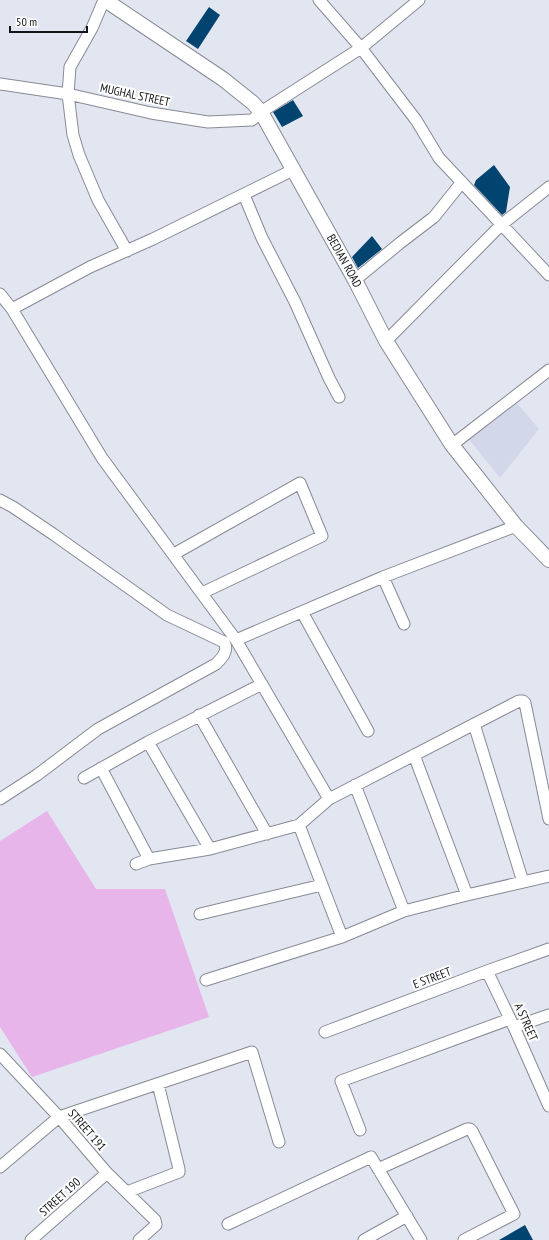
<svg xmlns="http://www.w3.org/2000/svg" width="549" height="1240" viewBox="0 0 549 1240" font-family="'PT Sans Narrow',sans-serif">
  <rect width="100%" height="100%" fill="#e2e6f1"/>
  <!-- built -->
  <path fill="#d2d8e9" d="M516,402L539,429L500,478L468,438Z"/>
  <!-- green -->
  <path fill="#e8b5ea" d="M47,811L96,889H165L209,1017L32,1077L0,1027V841Z"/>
  <!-- building -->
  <path fill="#00446f" d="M209,7L220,15L198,49L186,41Z
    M293,100L303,116L282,127L273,112Z
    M494,165L510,187L506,212L502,215L474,185L476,180Z
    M372,236L382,249L358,268L352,257Z
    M525,1225L533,1240H499Z"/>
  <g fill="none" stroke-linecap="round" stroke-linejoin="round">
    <defs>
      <path id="minor" d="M104,0L92,28L70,67L68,94L73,135L79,155L98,200L127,251
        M319,0L361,48L416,120L439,158L549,275
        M0,84L68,94L151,113L208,122L252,120L261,112L361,48L419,0
        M244,195L262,238L295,302L329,378L339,397
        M355,280L400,243L434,217L462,182
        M0,294L12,309L102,458L236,640L329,799
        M12,309L90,267L153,239L293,170
        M386,341L501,225L549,187
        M452,445L549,370
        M0,500L13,507L53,534L167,615L224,642C229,651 222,658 216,664L98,729L37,775L0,799
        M174,554L300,483L322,536L202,593
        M383,577L404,624
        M302,612L368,731
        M236,640L383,577L516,526
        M199,715L267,834
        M474,724L523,882
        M148,742L210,849
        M414,755L467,895
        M101,768L149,859
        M84,778L148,742L262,684
        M355,785L404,911
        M299,825L342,937
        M136,864L149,859L210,849L299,825L329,799L519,701H523L525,703L549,819
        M200,914L322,885
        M487,971L514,1027L549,1106
        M206,980L342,937L404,911L467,895L549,876
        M514,1027L549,1015
        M325,1032L487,971L549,949
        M0,1054L59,1117L107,1173L155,1220L156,1225L139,1240
        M360,1130L341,1081L510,1019
        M0,1167L59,1117L252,1052L279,1142
        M378,1169L467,1129H470L472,1131L514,1214L464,1240
        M127,1192L179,1172V1169L158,1084
        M228,1224L371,1157L421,1240
        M31,1240L107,1173
        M364,1240L407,1216"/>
      <g id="major">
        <path id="s1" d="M105,0L223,79L253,103L261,112L355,280L386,341L452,445L516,526L549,560"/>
      </g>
    </defs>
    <!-- minor casing -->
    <use href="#minor" stroke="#878a94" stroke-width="13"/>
    <!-- major casing -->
    <use href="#major" stroke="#878a94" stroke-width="16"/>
    <!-- minor -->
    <use href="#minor" stroke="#fff" stroke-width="11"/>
    <!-- major -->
    <use href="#major" stroke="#fff" stroke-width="14"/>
  </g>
  <g text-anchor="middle" stroke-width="4" stroke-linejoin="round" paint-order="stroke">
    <!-- street labels -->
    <g font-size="12" fill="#131417" stroke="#fff">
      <text transform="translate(135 95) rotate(12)" y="4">MUGHAL STREET</text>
      <text dy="4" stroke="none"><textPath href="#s1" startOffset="363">BEDIAN ROAD</textPath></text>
      <text transform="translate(432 978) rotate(-21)" y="4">E STREET</text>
      <text transform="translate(526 1022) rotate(66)" y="4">A STREET</text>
      <text transform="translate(87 1130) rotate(49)" y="4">STREET 191</text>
      <text transform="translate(60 1197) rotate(-42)" y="4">STREET 190</text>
    </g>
  </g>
  <!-- scale -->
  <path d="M10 26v6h77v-6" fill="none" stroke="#131417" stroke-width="2"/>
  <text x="16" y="26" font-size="12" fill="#131417" stroke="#ffffff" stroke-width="3" paint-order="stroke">50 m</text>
</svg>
